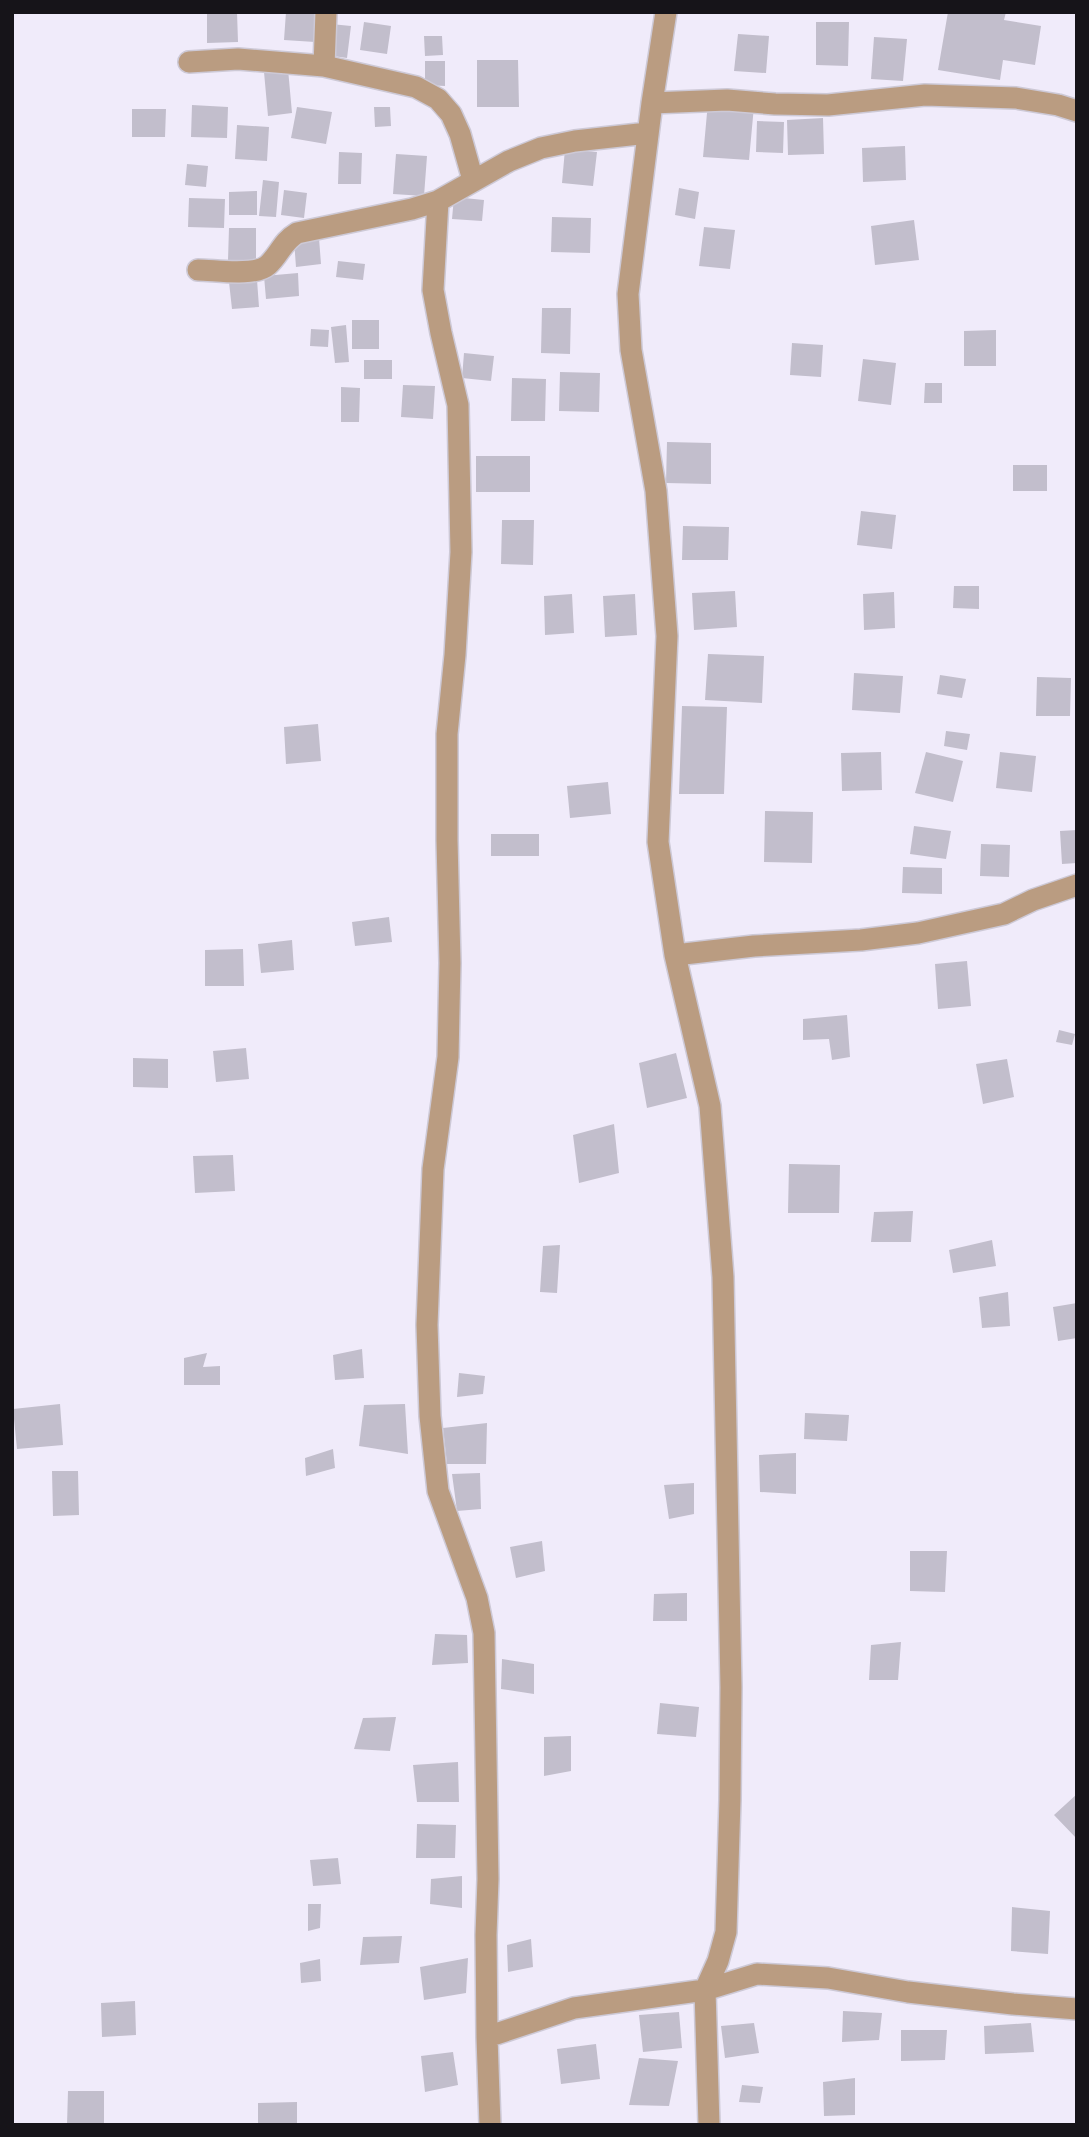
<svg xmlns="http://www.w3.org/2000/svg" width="1089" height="2137" viewBox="0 0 1089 2137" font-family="'Asap Condensed',sans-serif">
  <rect width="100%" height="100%" fill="#f0ebfa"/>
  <!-- building -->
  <path fill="#c2becc" d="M207,12H237L238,42L207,43Z
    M286,12L317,14L315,42L284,40Z
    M948,12H1006L1004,20L1041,26L1035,65L1003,60L1000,80L938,70Z
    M364,22L391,26L387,54L360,50Z
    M816,22H849L848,66L816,65Z
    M331,24L351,26L347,58L326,55Z
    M738,34L769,36L766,73L734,71Z
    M424,36H442L443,55L425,56Z
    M874,37L907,39L903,81L871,79Z
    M477,60H518L519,107H477Z
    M425,61H445V86L425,85Z
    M288,69L292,113L268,116L264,72Z
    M708,102L754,106L749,160L703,157Z
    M192,105L228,107L227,138L191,137Z
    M297,107L332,112L326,144L291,138Z
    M374,107H390L391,126L375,127Z
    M132,109H166L165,137H132Z
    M823,118L824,154L788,155L787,120Z
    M757,121L784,122L783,153L756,152Z
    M237,125L269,127L267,161L235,159Z
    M905,146L906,180L863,182L862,148Z
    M565,149L597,152L593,186L562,183Z
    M339,152L362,153L361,184H338Z
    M396,154L427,156L424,196L393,194Z
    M187,164L208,166L206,187L185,185Z
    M263,180L279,182L276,217L259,216Z
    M679,188L699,192L695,219L675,215Z
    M284,190L307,193L304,218L281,215Z
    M257,191V215H229V192Z
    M454,197L484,200L482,221L452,219Z
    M189,198L225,199L224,228L188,227Z
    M552,217L591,218L590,253L551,252Z
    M914,220L919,260L875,265L871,226Z
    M704,227L735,230L730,269L699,266Z
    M229,228H256V261L228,260Z
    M319,238L321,264L296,267L294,240Z
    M338,261L365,264L363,280L336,277Z
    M298,273L299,296L266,299L264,276Z
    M257,280L259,307L232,309L229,282Z
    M542,308H571L570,354L541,353Z
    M352,320H379V349H352Z
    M346,325L349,362L335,363L331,327Z
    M311,329L329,330L328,347L310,346Z
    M996,330V366H964V331Z
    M792,343L823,345L821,377L790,375Z
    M464,353L494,356L491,381L462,378Z
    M863,359L896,363L891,405L858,401Z
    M364,360H392V379H364Z
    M560,372L600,373L599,412L559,411Z
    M512,378L546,379L545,421H511Z
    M925,383H942V403H924Z
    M403,385L435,386L433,419L401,417Z
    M341,387L360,388L359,422H341Z
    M667,442L711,443V484L666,483Z
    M476,456H530V492H476Z
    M1013,465H1047V491H1013Z
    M861,511L896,515L892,549L857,545Z
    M502,520H534L533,565L501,564Z
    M683,526L729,527L728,560H682Z
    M954,586H979V609L953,608Z
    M735,591L737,627L694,630L692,593Z
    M894,592L895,628L864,630L863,594Z
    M572,594L574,633L545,635L544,596Z
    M635,594L637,635L605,637L603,596Z
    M708,654L764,656L762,703L705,700Z
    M854,673L903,676L900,713L852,710Z
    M940,675L966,679L962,698L937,694Z
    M1037,677L1071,678L1070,716H1036Z
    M682,706L727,707L724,794H679Z
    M318,724L321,761L286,764L284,727Z
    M946,731L970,734L967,750L944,746Z
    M881,752L882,790L842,791L841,753Z
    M926,752L963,761L953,802L915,793Z
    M1000,752L1036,756L1032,792L996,788Z
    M608,782L611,814L570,818L567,786Z
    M765,811L813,812L812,863L764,862Z
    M914,826L951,831L946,859L910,854Z
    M1077,830V863L1062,864L1060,831Z
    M491,834H539V856H491Z
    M981,844L1010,845L1009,877L980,876Z
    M903,867L942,868V894L902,893Z
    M389,917L392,942L355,946L352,922Z
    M292,940L294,970L261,973L258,944Z
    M243,949L244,986H205V950Z
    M967,961L971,1006L938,1009L935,964Z
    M847,1015L850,1057L832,1060L829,1039L803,1040V1019Z
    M1059,1030L1075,1034L1072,1045L1056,1042Z
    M246,1048L249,1079L216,1082L213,1051Z
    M676,1053L687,1098L647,1108L639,1063Z
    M133,1058L168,1059V1088L133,1087Z
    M1007,1059L1014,1097L983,1104L976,1064Z
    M614,1124L619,1173L579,1183L573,1135Z
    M233,1155L235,1191L195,1193L193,1156Z
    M789,1164L840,1165L839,1213H788Z
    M913,1211L911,1242H871L874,1212Z
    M992,1240L996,1266L953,1273L949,1250Z
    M560,1245L557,1293L540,1292L543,1246Z
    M1008,1292L1010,1326L982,1328L979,1297Z
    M1077,1303V1338L1058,1341L1053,1307Z
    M362,1349L364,1378L335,1380L333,1355Z
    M207,1353L203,1367L220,1366V1385H184V1358Z
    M459,1373L485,1376L483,1394L457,1397Z
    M60,1404L63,1445L17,1449L13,1409Z
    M405,1404L408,1454L359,1446L364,1405Z
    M805,1413L849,1415L847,1441L804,1439Z
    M487,1423L486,1464H447L443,1428Z
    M333,1449L335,1468L306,1476L305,1458Z
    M796,1453V1494L760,1492L759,1455Z
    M52,1471H78L79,1515L53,1516Z
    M480,1473L481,1509L457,1511L452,1474Z
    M694,1483V1514L669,1519L664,1485Z
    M542,1541L545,1571L516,1578L510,1547Z
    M910,1551H947L945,1592L910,1591Z
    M687,1593V1621H653L654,1594Z
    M435,1634L467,1635L468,1663L432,1665Z
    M901,1642L898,1680H869L871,1645Z
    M502,1659L534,1664V1694L501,1689Z
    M660,1703L699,1707L696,1737L657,1734Z
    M396,1717L390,1751L354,1749L363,1718Z
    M571,1736V1771L544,1776V1737Z
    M458,1762L459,1802H417L413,1765Z
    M1077,1794V1839L1054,1815Z
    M417,1824L456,1825L455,1858H416Z
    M338,1858L341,1884L313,1886L310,1860Z
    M462,1876V1908L430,1904L431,1879Z
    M308,1904H321L320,1928L308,1931Z
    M1012,1907L1050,1911L1048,1954L1011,1951Z
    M402,1936L399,1963L360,1965L363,1937Z
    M531,1939L533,1967L508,1972L507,1945Z
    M468,1958L466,1993L424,2000L420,1967Z
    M320,1959L321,1981L301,1983L300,1963Z
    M135,2001L136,2035L102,2037L101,2003Z
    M843,2011L882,2013L879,2040L842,2042Z
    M679,2012L682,2048L643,2052L639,2015Z
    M754,2023L759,2053L725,2058L721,2026Z
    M1031,2023L1034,2052L985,2054L984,2026Z
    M901,2030H947L945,2060L901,2061Z
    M596,2044L600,2079L561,2084L557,2049Z
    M453,2052L458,2085L425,2092L421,2056Z
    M639,2058L678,2061L669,2106L629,2105Z
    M855,2078V2115L824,2116L823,2082Z
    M742,2085L763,2087L760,2103L739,2102Z
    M68,2091H104V2125H67Z
    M297,2102V2125H258V2103Z"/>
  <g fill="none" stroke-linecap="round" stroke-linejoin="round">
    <defs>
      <path id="minor" d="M666,12L652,103L628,294L631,350L656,491L667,636L658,842L675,955L710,1106L723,1277L731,1687L730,1800L726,1932L718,1961L705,1990L709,2125
        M189,62L238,59L324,66L416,87L438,99L451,114L460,134L473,180
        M324,66L326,12
        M652,103L727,100L775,104L828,105L925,95L1016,98L1058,105L1077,111
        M438,201L433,290L441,333L458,405L461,552L455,655L447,734V840L450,963L448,1057L433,1169L427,1325L430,1416L438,1491L477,1598L484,1633L488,1879L486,1935L487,2037
        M198,270C215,270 255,277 268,265C280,254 282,242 297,233L412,209L438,201L509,161L541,148L575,141L648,133
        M675,955L754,946L861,940L918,933L1004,914L1033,900L1077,885
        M490,2125L487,2037L574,2008L705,1990L757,1974L828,1978L908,1992L1013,2004L1077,2009"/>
    </defs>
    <!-- minor casing -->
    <use href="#minor" stroke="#cdc9d6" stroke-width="24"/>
    <!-- minor -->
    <use href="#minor" stroke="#ba9c81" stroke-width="21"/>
  </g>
  <!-- border -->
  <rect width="1089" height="2137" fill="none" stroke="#161419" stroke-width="28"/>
</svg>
